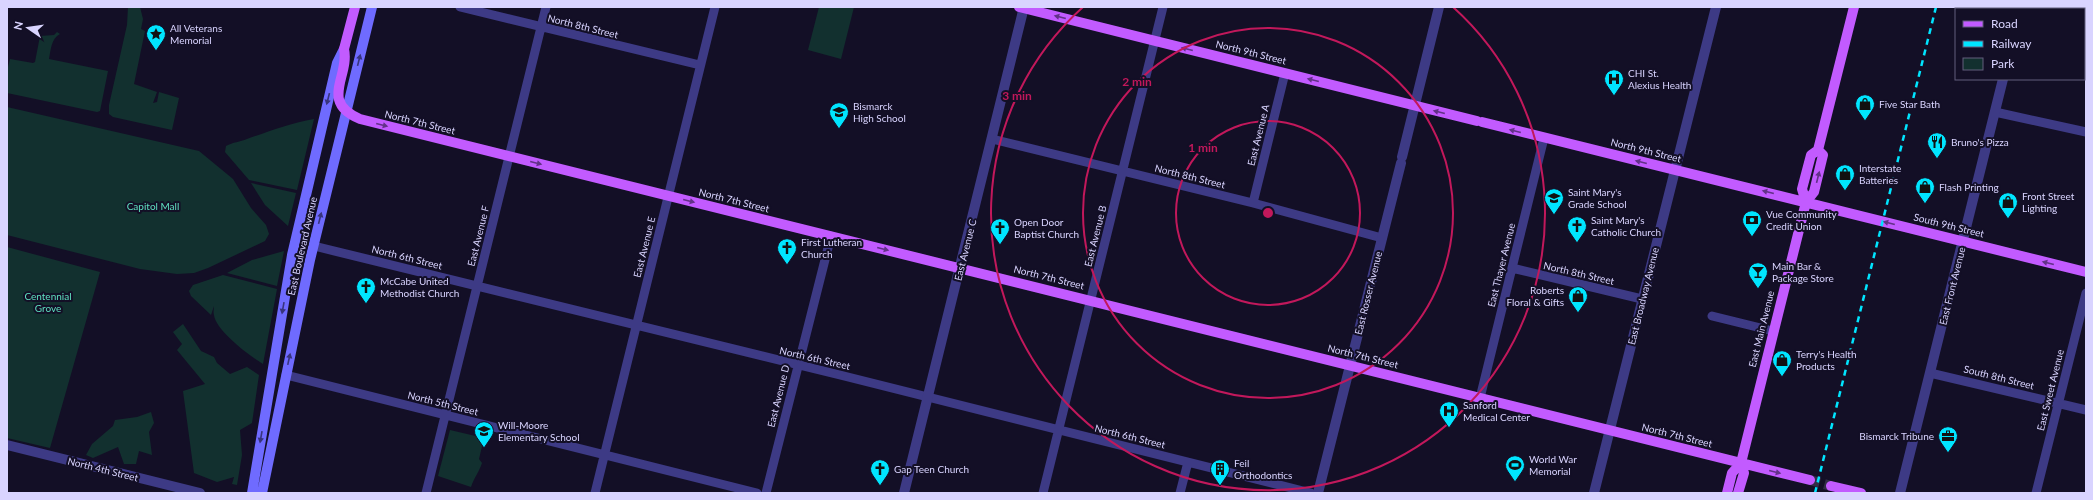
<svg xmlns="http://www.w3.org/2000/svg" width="2093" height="500" viewBox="0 0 2093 500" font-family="Lato,sans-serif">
  <rect width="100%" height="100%" fill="#130f26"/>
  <!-- green -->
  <path fill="#12302f" d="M128,7H140L143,19L141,29L145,31L134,84L157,92L153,103L157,102L159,92L179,98L172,130L113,117L109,114V105L127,25Z
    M819,7H854L841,59L808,50Z
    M57,32L60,34C51,39 51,49 49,59L108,71L100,111L97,112L7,93V71L10,59L33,63L35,62L40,36L54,35Z
    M7,107L199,151L233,179L251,208L266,225L269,234L265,241L208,268L194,273L177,274L140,269L7,235Z
    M314,119L297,190L249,180L225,152L226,146C233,142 240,142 247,139C270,131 291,123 314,119Z
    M251,183L296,193L288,226L265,205Z
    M7,247L100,272L50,448L7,438Z
    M284,251L277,286L227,273L252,260Z
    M223,275L277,289L263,364C250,356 216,331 214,315C213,312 214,309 214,306L211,315L191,296L189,291L193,285Z
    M183,324L201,351L214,357L217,363L230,374L247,367L259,375L252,423L240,430L242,455L237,485L232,484L234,477L217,482L194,473L183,391L205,384L177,350L182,344L173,332Z
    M151,412L154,423L149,432L152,455L139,451L136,464H124L118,447L93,458L86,455L92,444L113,426L115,420L137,417Z
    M450,430L484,438L479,459L482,463C479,472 474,478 471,487L438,476Z"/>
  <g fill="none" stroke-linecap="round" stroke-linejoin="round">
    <!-- primary-tunnel -->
    <path stroke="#312d47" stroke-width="10" stroke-dasharray="10 5" stroke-linecap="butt" d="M1810,480L1831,486"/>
    <!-- minor -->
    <path stroke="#3d3a85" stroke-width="9" d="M460,7L700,65
      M1995,112L2086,132
      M992,139L1253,203L1382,238
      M1253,203L1285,73
      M314,246L844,376L1311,493
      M1512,268L1642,299
      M1712,316L1773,331
      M1930,373L2086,410
      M286,375L757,493
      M1480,398L1544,138
      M426,493L546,7
      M595,493L715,7
      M766,493L831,236
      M1043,493L1163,7
      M1180,493L1188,462
      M2036,493L2086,293"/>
    <!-- tertiary -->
    <path stroke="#3d3a85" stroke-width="10" d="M2020,9V7
      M1402,157L1439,7
      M7,445L200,493
      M904,493L1024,7
      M1318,493L1401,163
      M1594,493L1716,7
      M1900,493L2003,79"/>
    <!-- secondary -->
    <path stroke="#6f6bff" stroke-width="10" d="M252,493L292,255L337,63L344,49
      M262,493L310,260L372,7"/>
    <!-- primary -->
    <path stroke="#c25bff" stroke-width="10" d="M355,7L344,49C350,76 319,102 360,119L1810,480
      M1019,7L1477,121
      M1482,122L2086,272
      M1818,150L1854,7
      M1806,202L1802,189L1811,155L1818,150
      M1831,486L1861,493
      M1727,493L1732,473L1741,463
      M1738,493L1744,473L1741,463L1806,202L1814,192L1822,159L1823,155L1818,150"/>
    <!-- rail -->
    <path stroke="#00e5ff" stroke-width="2.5" stroke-dasharray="6 5" stroke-linecap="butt" d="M1815,493L1936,7"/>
  </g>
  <!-- one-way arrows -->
  <defs><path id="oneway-solid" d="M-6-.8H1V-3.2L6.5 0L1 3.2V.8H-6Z"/></defs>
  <g fill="#623188">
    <use href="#oneway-solid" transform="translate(1060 17) rotate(-166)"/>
    <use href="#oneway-solid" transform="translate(1187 49) rotate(-166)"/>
    <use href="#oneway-solid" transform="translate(1313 80) rotate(-166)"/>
    <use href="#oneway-solid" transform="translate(1439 112) rotate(-166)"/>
    <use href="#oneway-solid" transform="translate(382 125) rotate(14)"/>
    <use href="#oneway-solid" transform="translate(1515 131) rotate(-166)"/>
    <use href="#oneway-solid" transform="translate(1641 162) rotate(-166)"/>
    <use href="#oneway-solid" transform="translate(536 163) rotate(14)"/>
    <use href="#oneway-solid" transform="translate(1818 177) rotate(-76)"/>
    <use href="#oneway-solid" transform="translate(1768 192) rotate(-166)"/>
    <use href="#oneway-solid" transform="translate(689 201) rotate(14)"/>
    <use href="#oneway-solid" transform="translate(1889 223) rotate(-166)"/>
    <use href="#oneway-solid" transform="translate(883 249) rotate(14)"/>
    <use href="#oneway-solid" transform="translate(2048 263) rotate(-166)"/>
    <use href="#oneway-solid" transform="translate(1775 472) rotate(14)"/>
  </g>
  <g fill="#38347d">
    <use href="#oneway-solid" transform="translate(359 60) rotate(-76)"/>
    <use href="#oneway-solid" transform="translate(328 99) rotate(104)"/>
    <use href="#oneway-solid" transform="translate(320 218) rotate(-76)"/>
    <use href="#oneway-solid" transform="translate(283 308) rotate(100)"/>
    <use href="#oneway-solid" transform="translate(289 359) rotate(-78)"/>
    <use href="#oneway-solid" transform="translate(261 437) rotate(100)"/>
  </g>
  <!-- distance rings -->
  <g fill="none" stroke="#c2185b" stroke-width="2">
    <circle cx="1268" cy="213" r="92"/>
    <circle cx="1268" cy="213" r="185"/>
    <path d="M1453 7A277 277 0 1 1 1083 7"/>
  </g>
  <!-- icons -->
  <defs>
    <symbol id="sight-pin" viewBox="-11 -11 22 30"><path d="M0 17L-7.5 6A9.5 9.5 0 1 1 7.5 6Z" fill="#00e5ff" stroke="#130f26"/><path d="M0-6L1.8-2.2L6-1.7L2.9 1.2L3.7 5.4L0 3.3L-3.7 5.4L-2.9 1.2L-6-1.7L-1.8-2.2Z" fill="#111"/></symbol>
    <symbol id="hospital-pin" viewBox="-11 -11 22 30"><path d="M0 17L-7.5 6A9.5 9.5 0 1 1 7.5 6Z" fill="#00e5ff" stroke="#130f26"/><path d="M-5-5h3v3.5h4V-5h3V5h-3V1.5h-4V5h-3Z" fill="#111"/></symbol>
    <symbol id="shop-pin" viewBox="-11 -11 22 30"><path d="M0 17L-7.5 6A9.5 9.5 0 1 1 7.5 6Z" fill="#00e5ff" stroke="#130f26"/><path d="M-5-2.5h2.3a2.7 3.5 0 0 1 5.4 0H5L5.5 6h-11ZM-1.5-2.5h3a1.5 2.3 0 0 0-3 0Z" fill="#111"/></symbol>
    <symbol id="school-pin" viewBox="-11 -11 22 30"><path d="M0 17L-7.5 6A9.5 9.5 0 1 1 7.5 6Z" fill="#00e5ff" stroke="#130f26"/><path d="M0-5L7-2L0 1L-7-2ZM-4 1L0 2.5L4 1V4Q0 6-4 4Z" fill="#111"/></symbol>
    <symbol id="restaurant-pin" viewBox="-11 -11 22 30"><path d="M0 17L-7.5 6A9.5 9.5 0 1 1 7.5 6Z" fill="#00e5ff" stroke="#130f26"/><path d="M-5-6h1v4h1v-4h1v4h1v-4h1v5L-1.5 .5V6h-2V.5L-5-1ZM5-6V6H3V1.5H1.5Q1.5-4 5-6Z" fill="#111"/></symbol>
    <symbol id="bank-pin" viewBox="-11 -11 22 30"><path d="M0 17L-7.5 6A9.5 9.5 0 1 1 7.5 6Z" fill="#00e5ff" stroke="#130f26"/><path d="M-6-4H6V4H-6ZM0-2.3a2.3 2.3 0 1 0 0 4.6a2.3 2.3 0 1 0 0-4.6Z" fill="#111"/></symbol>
    <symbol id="church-pin" viewBox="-11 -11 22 30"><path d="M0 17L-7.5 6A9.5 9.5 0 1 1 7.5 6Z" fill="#00e5ff" stroke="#130f26"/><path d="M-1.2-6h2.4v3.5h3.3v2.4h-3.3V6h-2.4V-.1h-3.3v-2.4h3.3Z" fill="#111"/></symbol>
    <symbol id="bar-pin" viewBox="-11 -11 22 30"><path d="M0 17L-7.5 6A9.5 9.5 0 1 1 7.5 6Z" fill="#00e5ff" stroke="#130f26"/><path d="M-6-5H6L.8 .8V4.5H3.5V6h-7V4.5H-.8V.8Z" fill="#111"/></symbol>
    <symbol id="office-pin" viewBox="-11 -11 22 30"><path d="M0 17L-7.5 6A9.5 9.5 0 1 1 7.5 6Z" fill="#00e5ff" stroke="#130f26"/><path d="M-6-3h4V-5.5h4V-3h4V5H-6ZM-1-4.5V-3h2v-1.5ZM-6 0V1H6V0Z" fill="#111"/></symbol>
    <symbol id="stadium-pin" viewBox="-11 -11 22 30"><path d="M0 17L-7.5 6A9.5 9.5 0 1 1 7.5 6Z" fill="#00e5ff" stroke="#130f26"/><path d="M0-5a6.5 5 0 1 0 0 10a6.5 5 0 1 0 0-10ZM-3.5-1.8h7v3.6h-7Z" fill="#111"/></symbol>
    <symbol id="building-pin" viewBox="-11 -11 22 30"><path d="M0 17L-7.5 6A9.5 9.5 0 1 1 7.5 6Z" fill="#00e5ff" stroke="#130f26"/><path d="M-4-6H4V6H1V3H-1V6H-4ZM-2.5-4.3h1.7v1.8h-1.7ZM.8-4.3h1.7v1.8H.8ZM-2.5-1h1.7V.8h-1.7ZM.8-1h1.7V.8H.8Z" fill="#111"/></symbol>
  </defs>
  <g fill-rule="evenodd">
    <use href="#sight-pin" x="145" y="23" width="22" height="30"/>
    <use href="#hospital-pin" x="1603" y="68" width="22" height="30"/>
    <use href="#shop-pin" x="1854" y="93" width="22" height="30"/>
    <use href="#school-pin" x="828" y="101" width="22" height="30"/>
    <use href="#restaurant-pin" x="1926" y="131" width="22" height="30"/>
    <use href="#shop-pin" x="1834" y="163" width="22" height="30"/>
    <use href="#shop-pin" x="1914" y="176" width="22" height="30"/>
    <use href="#school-pin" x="1543" y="187" width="22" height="30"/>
    <use href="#shop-pin" x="1997" y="191" width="22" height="30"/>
    <use href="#bank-pin" x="1741" y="209" width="22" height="30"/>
    <use href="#church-pin" x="1566" y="215" width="22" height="30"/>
    <use href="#church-pin" x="989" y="217" width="22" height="30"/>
    <use href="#church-pin" x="776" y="237" width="22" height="30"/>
    <use href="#bar-pin" x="1747" y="261" width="22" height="30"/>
    <use href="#church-pin" x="355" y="276" width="22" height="30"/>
    <use href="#shop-pin" x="1567" y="285" width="22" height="30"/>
    <use href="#shop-pin" x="1771" y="349" width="22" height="30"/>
    <use href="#hospital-pin" x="1438" y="400" width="22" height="30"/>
    <use href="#school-pin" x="473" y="420" width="22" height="30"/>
    <use href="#office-pin" x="1937" y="425" width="22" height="30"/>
    <use href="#stadium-pin" x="1504" y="454" width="22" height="30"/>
    <use href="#church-pin" x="869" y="458" width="22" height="30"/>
    <use href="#building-pin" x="1209" y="458" width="22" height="30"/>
  </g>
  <g text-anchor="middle" stroke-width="4" stroke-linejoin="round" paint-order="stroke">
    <!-- street labels -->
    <g font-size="10" fill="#d9d4ff" stroke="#130f26">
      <text transform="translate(583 26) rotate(14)" y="4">North 8th Street</text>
      <text transform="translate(1251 52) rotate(14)" y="4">North 9th Street</text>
      <text transform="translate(420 122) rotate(14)" y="4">North 7th Street</text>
      <text transform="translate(1258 135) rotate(-76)" y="4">East Avenue A</text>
      <text transform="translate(1646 150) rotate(14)" y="4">North 9th Street</text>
      <text transform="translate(1190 176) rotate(14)" y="4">North 8th Street</text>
      <text transform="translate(734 200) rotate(14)" y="4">North 7th Street</text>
      <text transform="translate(1949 225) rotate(14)" y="4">South 9th Street</text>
      <text transform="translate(478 236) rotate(-76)" y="4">East Avenue F</text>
      <text transform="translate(1095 236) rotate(-76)" y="4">East Avenue B</text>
      <text transform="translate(302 246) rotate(-77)" y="4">East Boulevard Avenue</text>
      <text transform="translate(644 247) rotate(-76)" y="4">East Avenue E</text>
      <text transform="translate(965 250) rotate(-76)" y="4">East Avenue C</text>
      <text transform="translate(407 257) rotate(14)" y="4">North 6th Street</text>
      <text transform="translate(1501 265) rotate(-76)" y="4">East Thayer Avenue</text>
      <text transform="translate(1579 273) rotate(13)" y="4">North 8th Street</text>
      <text transform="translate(1049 277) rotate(14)" y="4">North 7th Street</text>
      <text transform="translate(1952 286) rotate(-76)" y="4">East Front Avenue</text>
      <text transform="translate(1368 293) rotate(-76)" y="4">East Rosser Avenue</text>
      <text transform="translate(1643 296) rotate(-76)" y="4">East Broadway Avenue</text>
      <text transform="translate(1761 329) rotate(-76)" y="4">East Main Avenue</text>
      <text transform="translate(1363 356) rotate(14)" y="4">North 7th Street</text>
      <text transform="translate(815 358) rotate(13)" y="4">North 6th Street</text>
      <text transform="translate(1999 377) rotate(14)" y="4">South 8th Street</text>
      <text transform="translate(2050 390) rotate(-76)" y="4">East Sweet Avenue</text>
      <text transform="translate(778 396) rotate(-76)" y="4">East Avenue D</text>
      <text transform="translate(443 403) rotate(14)" y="4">North 5th Street</text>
      <text transform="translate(1677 435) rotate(14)" y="4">North 7th Street</text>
      <text transform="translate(1130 436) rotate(14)" y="4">North 6th Street</text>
      <text transform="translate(103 469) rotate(14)" y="4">North 4th Street</text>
    </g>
    <!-- poi labels -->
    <g font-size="10" fill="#d9d4ff" stroke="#130f26" text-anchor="start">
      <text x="170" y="32">All Veterans<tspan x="170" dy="12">Memorial</tspan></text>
      <text x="1628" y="77">CHI St.<tspan x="1628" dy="12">Alexius Health</tspan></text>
      <text x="1879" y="108">Five Star Bath</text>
      <text x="853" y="110">Bismarck<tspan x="853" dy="12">High School</tspan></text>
      <text x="1951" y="146">Bruno's Pizza</text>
      <text x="1859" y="172">Interstate<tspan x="1859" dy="12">Batteries</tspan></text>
      <text x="1939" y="191">Flash Printing</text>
      <text x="1568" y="196">Saint Mary's<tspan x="1568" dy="12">Grade School</tspan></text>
      <text x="2022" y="200">Front Street<tspan x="2022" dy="12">Lighting</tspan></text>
      <text x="1766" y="218">Vue Community<tspan x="1766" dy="12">Credit Union</tspan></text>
      <text x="1591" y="224">Saint Mary's<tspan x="1591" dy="12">Catholic Church</tspan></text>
      <text x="1014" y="226">Open Door<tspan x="1014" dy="12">Baptist Church</tspan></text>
      <text x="801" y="246">First Lutheran<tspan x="801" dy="12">Church</tspan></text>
      <text x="1772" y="270">Main Bar &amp;<tspan x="1772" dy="12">Package Store</tspan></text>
      <text x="380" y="285">McCabe United<tspan x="380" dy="12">Methodist Church</tspan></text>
      <text x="1564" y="294" text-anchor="end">Roberts<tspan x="1564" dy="12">Floral &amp; Gifts</tspan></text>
      <text x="1796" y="358">Terry's Health<tspan x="1796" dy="12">Products</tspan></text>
      <text x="1463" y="409">Sanford<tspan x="1463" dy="12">Medical Center</tspan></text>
      <text x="498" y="429">Will-Moore<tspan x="498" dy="12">Elementary School</tspan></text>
      <text x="1934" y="440" text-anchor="end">Bismarck Tribune</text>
      <text x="1529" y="463">World War<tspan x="1529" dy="12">Memorial</tspan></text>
      <text x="1234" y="467">Feil<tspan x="1234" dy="12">Orthodontics</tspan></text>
      <text x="894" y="473">Gap Teen Church</text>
    </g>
    <!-- park labels -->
    <g font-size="10" fill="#5fe0c0" stroke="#130f26">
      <text x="153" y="210">Capitol Mall</text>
      <text x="48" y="300">Centennial<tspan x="48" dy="12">Grove</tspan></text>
    </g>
  </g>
  <circle cx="1268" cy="213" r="6" fill="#c2185b" stroke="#130f26" stroke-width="2"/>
  <g font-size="12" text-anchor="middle" font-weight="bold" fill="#c2185b" stroke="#130f26" stroke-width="4" stroke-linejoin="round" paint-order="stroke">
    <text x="1137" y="86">2 min</text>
    <text x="1017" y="100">3 min</text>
    <text x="1203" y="152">1 min</text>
  </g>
  <!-- border -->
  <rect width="2093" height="500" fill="none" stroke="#d9d4ff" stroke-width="16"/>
  <!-- legend -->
  <rect x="1955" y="8" width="130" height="72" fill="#130f26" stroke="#625e7d"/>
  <rect x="1963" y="21" width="20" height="6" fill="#c25bff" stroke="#625e7d"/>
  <text x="1991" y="28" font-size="12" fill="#d9d4ff">Road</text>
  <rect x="1963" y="41" width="20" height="6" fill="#00e5ff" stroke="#625e7d"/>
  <text x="1991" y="48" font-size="12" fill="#d9d4ff">Railway</text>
  <rect x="1963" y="58" width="20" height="12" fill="#12302f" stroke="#625e7d"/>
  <text x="1991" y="68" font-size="12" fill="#d9d4ff">Park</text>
  <!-- north arrow -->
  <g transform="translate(28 28) rotate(283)" stroke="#130f26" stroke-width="3" paint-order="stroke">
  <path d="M0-3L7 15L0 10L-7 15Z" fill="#d9d4ff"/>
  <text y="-6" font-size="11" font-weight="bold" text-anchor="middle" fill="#d9d4ff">N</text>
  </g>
</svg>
